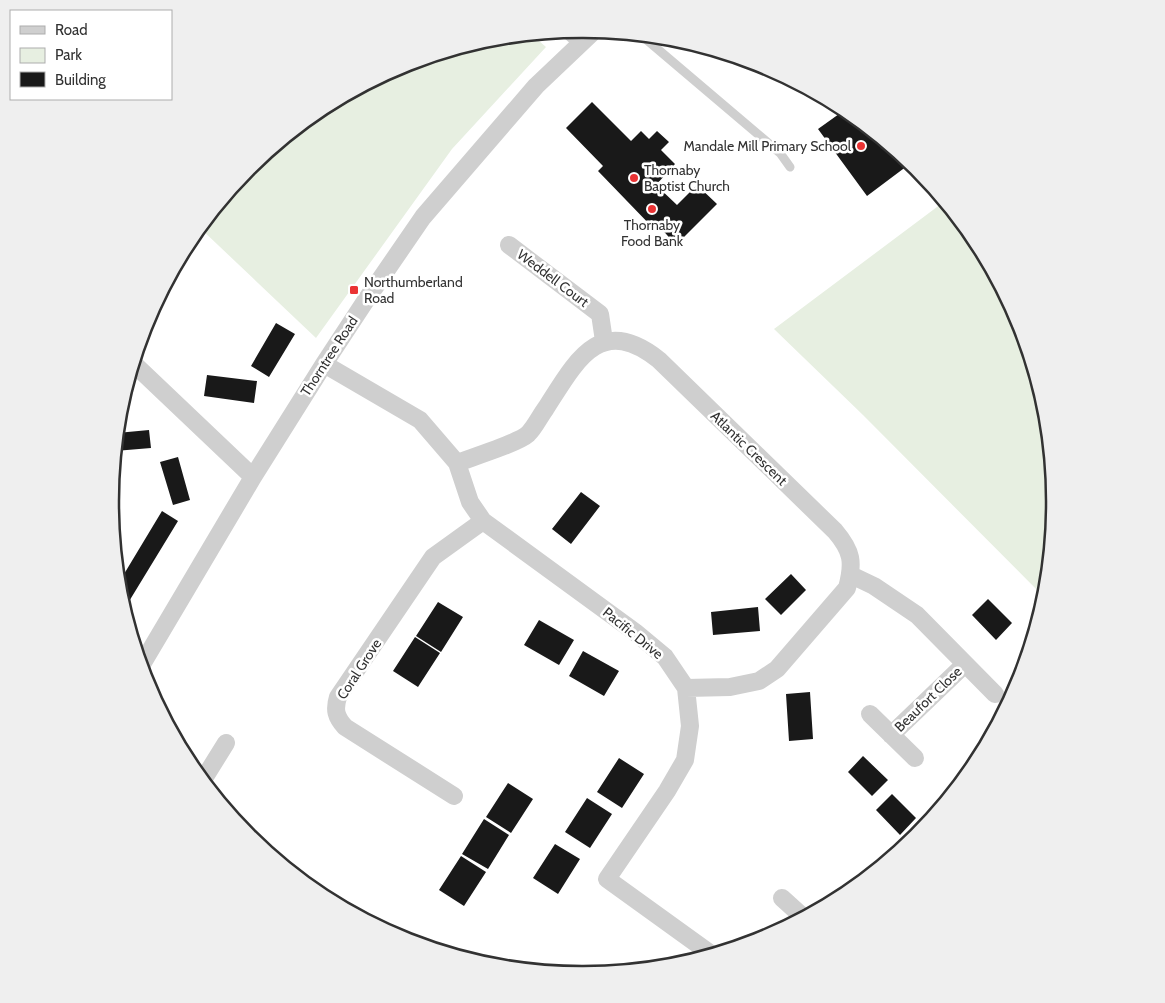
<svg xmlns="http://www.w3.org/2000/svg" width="1165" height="1003" viewBox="0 0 1165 1003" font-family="Cabin,sans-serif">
  <rect width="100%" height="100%" fill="#fff"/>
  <!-- green -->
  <path fill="#e7efe1" d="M531,34L546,47L452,149L316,338L199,227L248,167L320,108L402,65L491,38Z
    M945,201L976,239L1019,321L1046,410L1055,502L1046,594L1043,596L863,415L774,329Z"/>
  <!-- building -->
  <path fill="#191919" d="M592,102L631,141L641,131L649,139L657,131L669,142L661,150L675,164L656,185L677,205L697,185L717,204L676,245L658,225L654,229L598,171L603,166L566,128Z
    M846,109L911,163L867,196L818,129Z
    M276,323L295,334L269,377L251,366Z
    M207,375L257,381L254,403L204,396Z
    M149,430L151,448L115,451L117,433Z
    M178,457L190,500L173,505L160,462Z
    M581,492L600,506L571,544L552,529Z
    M162,511L178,521L128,603L120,599L118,584Z
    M791,574L806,590L781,615L765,599Z
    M988,599L1012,623L996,640L972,615Z
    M438,602L463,617L441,652L416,636Z
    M758,607L760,631L713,635L711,612Z
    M539,620L574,640L559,665L524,645Z
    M415,637L440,653L418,687L393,671Z
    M583,651L619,671L604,696L569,676Z
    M810,692L813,739L789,741L786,694Z
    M863,756L888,780L872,796L848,772Z
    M619,758L644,774L622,808L597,792Z
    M508,783L533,799L511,833L486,817Z
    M892,794L916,818L900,835L876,810Z
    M587,798L612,814L590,848L565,832Z
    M484,819L509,835L488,869L462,854Z
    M555,844L580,859L558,894L533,878Z
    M461,856L486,872L464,906L439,890Z"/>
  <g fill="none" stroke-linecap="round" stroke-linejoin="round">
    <!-- lane -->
    <path stroke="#cfcfcf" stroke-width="9" d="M563,31L579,45
      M641,35L780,153L790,167"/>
    <!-- street -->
    <path stroke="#cfcfcf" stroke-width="18" d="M509,245L600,314L604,341
      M133,363L253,477
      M324,364L420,420L457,463L470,502L483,521L635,632L665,657L686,688L690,726L685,760L667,791L607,879L711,954
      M457,463C473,457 518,443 528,434C535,427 540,416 546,408C576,361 600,313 659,360L835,531C852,551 854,562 847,588L777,669L759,681L730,687L686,688
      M851,575L874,586L917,615L995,694
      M141,666L253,477L324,364L366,300L423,217L536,86L595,30
      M870,714L915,758
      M891,735L965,664
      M203,780L226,743
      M454,796L345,727C336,717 334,710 338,697L433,557L483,521
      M782,898L803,917"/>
  </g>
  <!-- markers -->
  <g fill="#ea3334" stroke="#fff" stroke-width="2">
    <circle cx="861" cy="146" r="5"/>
    <circle cx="634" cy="178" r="5"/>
    <circle cx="652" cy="209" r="5"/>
    <rect x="349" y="285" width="10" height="10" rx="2.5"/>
  </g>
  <g text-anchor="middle" stroke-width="5" stroke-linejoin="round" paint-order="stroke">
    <!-- poi labels -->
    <g font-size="14" fill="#323232" stroke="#fff" text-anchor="start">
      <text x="851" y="151" text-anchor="end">Mandale Mill Primary School</text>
      <text x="644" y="175">Thornaby<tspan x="644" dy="16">Baptist Church</tspan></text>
      <text x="652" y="230" text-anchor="middle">Thornaby<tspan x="652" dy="16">Food Bank</tspan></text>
      <text x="364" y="287">Northumberland<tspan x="364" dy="16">Road</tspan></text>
    </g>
    <!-- street labels -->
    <g font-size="14" fill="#323232" stroke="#fff">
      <text transform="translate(553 278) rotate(37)" y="5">Weddell Court</text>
      <text transform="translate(329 356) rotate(-57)" y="5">Thorntree Road</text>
      <text transform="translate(749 448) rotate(44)" y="5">Atlantic Crescent</text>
      <text transform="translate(633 633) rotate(39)" y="5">Pacific Drive</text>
      <text transform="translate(359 669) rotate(-57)" y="5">Coral Grove</text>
      <text transform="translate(928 699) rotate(-44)" y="5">Beaufort Close</text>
    </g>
  </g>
  <!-- crop -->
  <path d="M0 0H1165V1003H0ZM582 38H583A463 463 0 0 1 1046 501V503A463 463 0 0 1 583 966H582A463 463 0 0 1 119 503V501A463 463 0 0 1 582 38Z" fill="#efefef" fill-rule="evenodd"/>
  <path fill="none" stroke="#323232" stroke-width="2.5" d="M582 38H583A463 463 0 0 1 1046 501V503A463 463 0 0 1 583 966H582A463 463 0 0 1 119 503V501A463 463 0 0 1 582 38Z"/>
  <!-- legend -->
  <rect x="10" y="10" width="162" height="90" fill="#ffffff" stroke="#adadad"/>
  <rect x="20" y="26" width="25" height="8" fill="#cfcfcf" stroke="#adadad"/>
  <text x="55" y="35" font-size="15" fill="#323232">Road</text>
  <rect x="20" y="48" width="25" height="15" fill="#e7efe1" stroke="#adadad"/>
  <text x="55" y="60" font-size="15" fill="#323232">Park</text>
  <rect x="20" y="72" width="25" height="15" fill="#191919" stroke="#adadad"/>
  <text x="55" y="85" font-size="15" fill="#323232">Building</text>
</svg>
